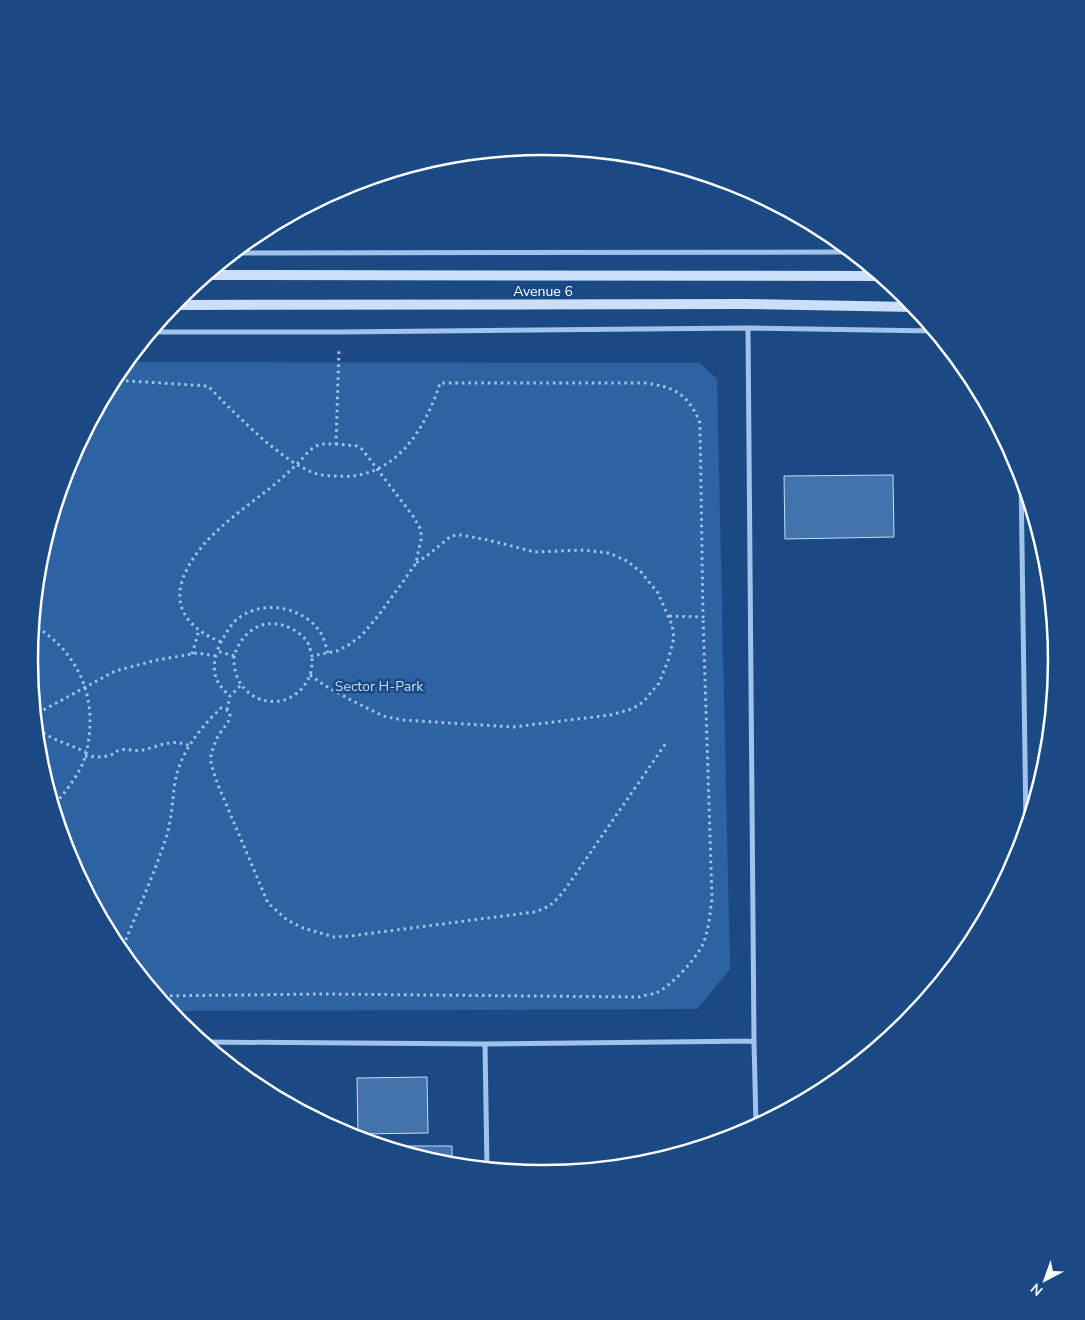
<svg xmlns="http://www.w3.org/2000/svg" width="1085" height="1320" viewBox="0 0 1085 1320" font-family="'Nunito Sans',sans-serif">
  <rect width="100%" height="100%" fill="#1a4984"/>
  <!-- green -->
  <path fill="#2d63a2" d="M126,362L700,363L717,379L730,969L697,1009L169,1011L115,945L68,856L39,760L29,660L39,559L68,463L115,374Z"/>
  <!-- building -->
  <path fill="#4373ad" stroke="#c5dcf8" d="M893,475L894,537L785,539L784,476Z
    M427,1077L428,1133L358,1134L357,1078Z
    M385,1146H452V1165L442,1164Z"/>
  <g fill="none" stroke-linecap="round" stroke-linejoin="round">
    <!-- path -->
    <path stroke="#a0c2eb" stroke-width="3" stroke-dasharray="2.5 4" stroke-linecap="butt" d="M113,380L208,386C227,406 246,424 266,442C279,452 292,463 307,470C316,475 326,476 336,476C393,481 425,431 440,383H645C675,387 688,394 700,423L703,617L669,616
      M32,624C74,649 95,689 89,737C88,746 86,755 83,763C76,779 64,793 53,807
      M221,642C168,620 170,584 205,543C223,523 247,506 269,489C280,480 290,471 300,461C304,457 308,451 313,448C320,443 328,444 336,444L339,348
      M328,653C326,646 324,638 320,632C302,605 259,599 235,621C227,630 222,640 217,651L234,656C242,630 266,615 292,629C298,632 306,638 309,645C310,648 311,653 312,656L337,651L347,646L361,636L378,616L405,579L416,563L418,553L421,540V530L413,516L362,449L357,446L336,444
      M192,654L199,630
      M216,655C211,673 217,685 230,696
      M234,656C231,705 292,719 310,675C312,669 312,663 312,656
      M310,675L324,685L349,699L383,716L402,720L513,727L610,715L632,709L643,702L659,683L668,661L674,638L672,625L658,593L641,572L627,561L609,553L584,550L535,552L488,540L461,535L451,536L428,555L416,563
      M227,710L230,696L241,685
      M35,722H39L38,713L115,671L157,660L180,656L197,653L216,656
      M39,722V730L52,738L86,752
      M85,756C94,757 105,758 113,754C118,752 114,752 120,750C127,748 136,752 143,750C160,746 173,738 190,746
      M121,952C136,914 153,877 166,838C172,820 172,801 175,782C180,753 200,728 221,708L227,710L229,711L230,716L228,722L218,736L215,743L211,754V764L218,785L268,903L287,920L303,928L334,937L350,936L534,912C550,907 553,904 564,891L666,743
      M157,996L322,994L639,997C644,995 652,995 658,992C672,985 696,959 703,944C709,929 710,913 712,898L703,617"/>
    <!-- street -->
    <path stroke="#a0c2eb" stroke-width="5" d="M232,253L851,252
      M159,321V332
      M748,328L754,1041L756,1125
      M150,332H340L748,328L934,331
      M1021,476L1026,828
      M201,1042L485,1044L754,1041
      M214,1042V1052
      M485,1044L487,1168"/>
    <!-- secondary -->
    <path stroke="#ccdff8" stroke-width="10" d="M206,275L881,276
      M172,305L745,304L914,307"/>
  </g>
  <g text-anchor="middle" stroke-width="5" stroke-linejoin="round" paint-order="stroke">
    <!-- street labels -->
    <g font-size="14" fill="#fff" stroke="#1a4984">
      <text x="543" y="296">Avenue 6</text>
    </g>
    <!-- park labels -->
    <g font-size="14" fill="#c5dcf8" stroke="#1a4984">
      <text x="379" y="691">Sector H-Park</text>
    </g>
  </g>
  <!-- crop -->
  <path d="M0 0H1085V1320H0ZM38 660a505 505 0 1 1 1010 0a505 505 0 1 1-1010 0Z" fill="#1a4984" fill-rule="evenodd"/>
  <path fill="none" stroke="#fff" stroke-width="2.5" d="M38 660a505 505 0 1 1 1010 0a505 505 0 1 1-1010 0Z"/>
  <!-- north arrow -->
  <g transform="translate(1045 1280) rotate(221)" stroke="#1a4984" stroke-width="4" paint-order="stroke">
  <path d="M0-4L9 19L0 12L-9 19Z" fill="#ffffff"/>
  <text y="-8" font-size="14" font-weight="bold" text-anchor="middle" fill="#ffffff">N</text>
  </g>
</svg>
